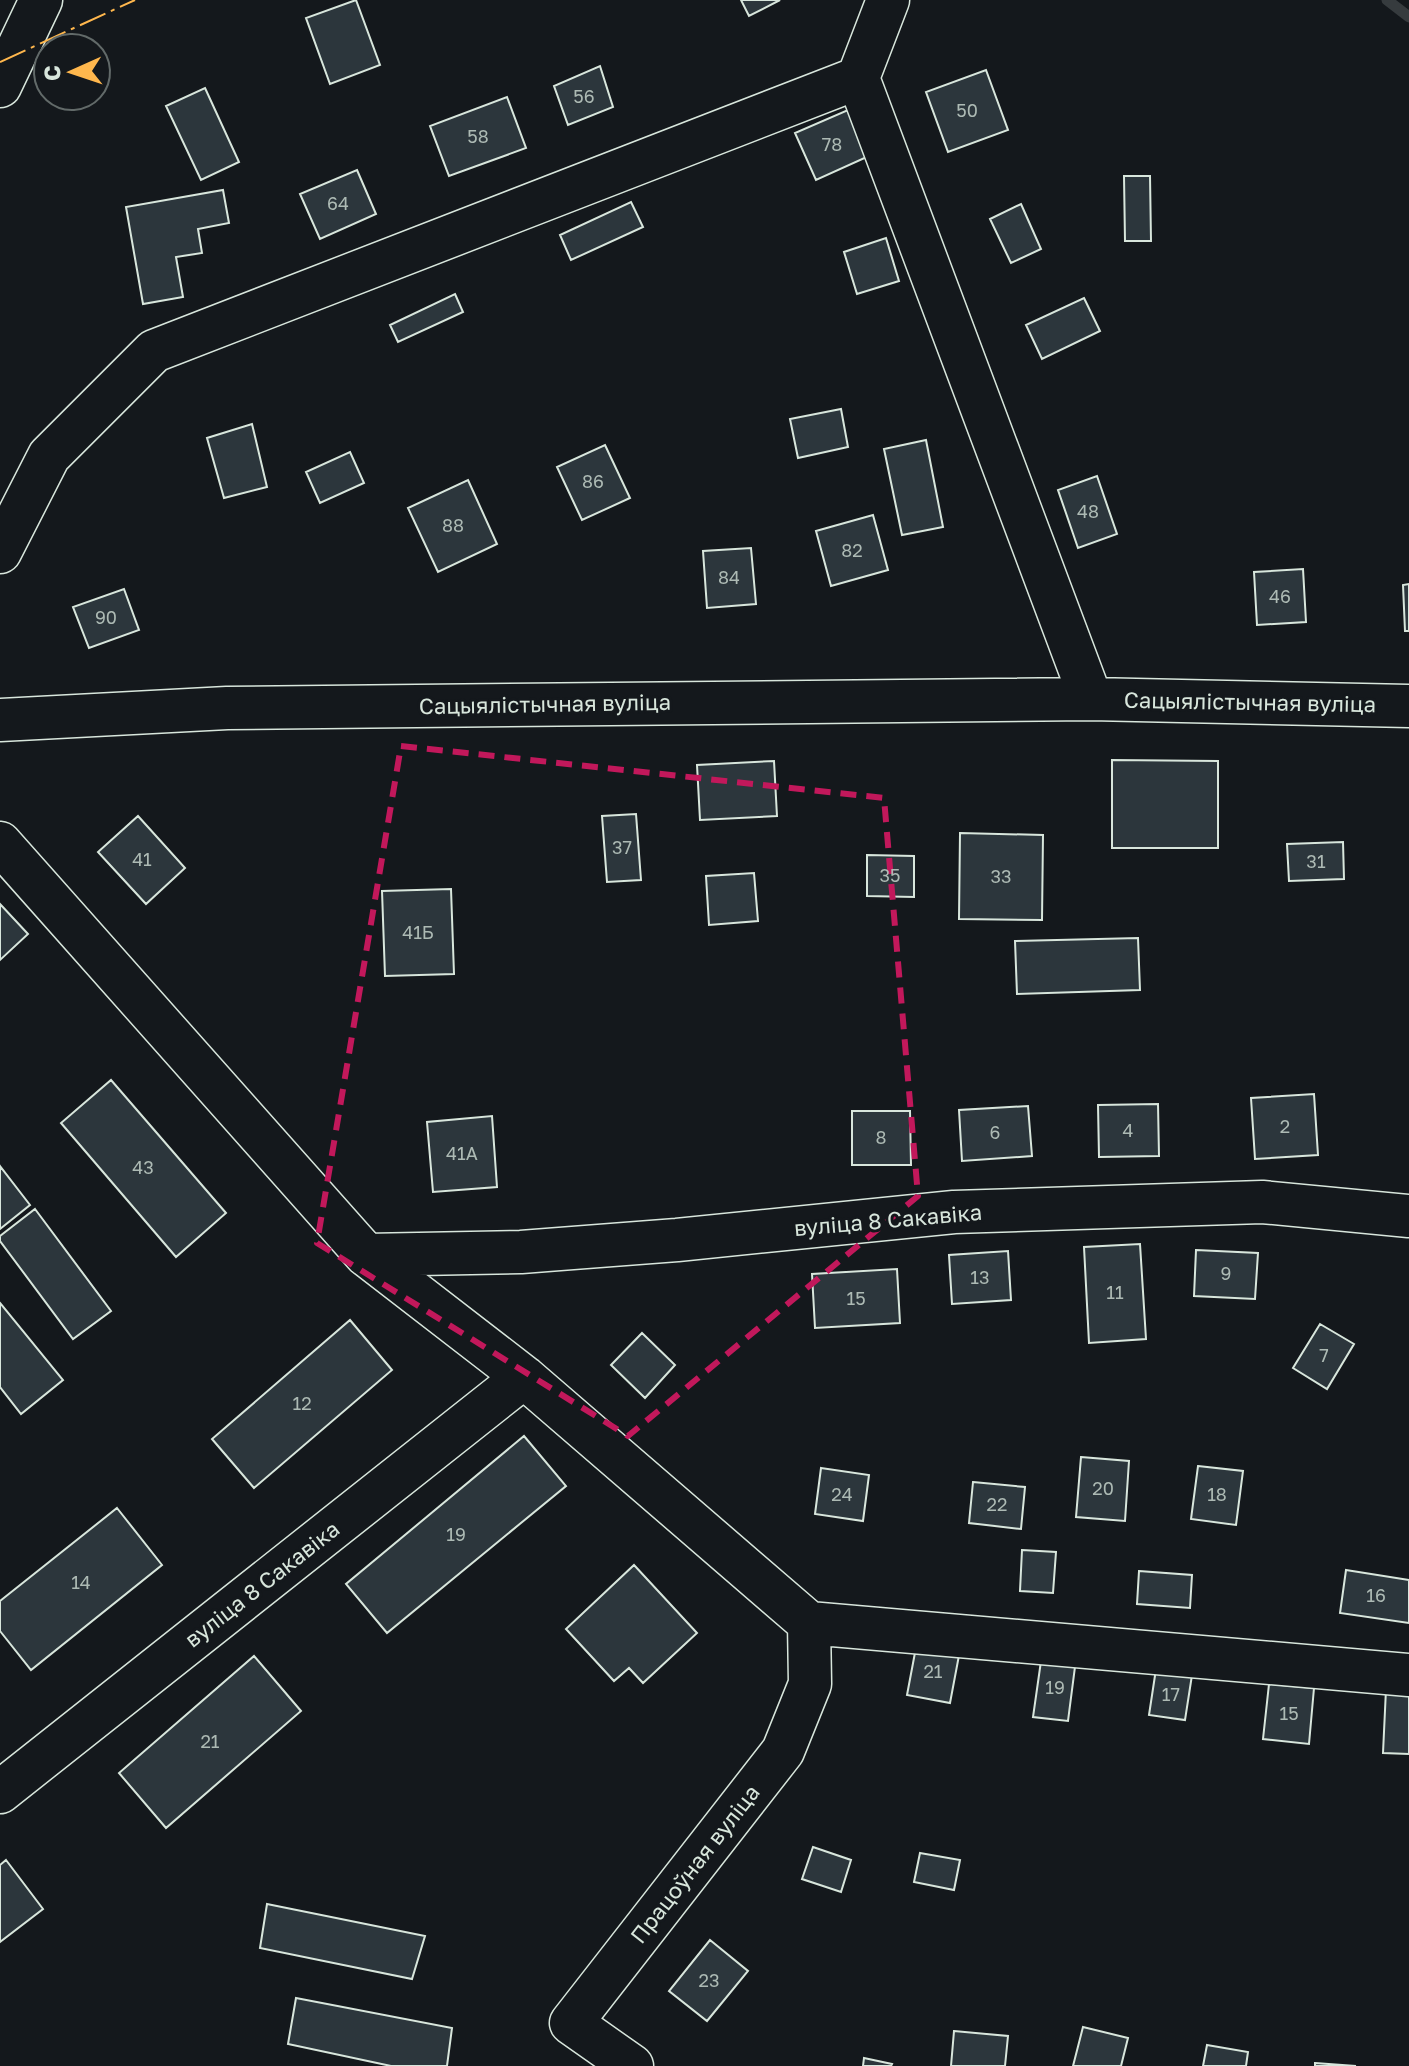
<svg xmlns="http://www.w3.org/2000/svg" width="1409" height="2066" viewBox="0 0 1409 2066" font-family="'Golos Text',sans-serif">
  <rect width="100%" height="100%" fill="#14181c"/>
  <g fill="none" stroke-linecap="round" stroke-linejoin="round">
    <!-- stream -->
    <path stroke="#363b3e" stroke-width="11" d="M1387,0L1409,17"/>
  </g>
  <!-- building -->
  <path fill="#2c363c" stroke="#d8e6dc" stroke-width="2" d="M356,0L380,65L330,84L306,18Z
    M741,0H780L749,16Z
    M600,66L613,107L568,125L554,86Z
    M986,70L1008,130L948,152L926,92Z
    M205,88L239,162L201,180L166,106Z
    M507,97L526,148L449,176L430,126Z
    M848,110L869,156L816,180L795,133Z
    M357,170L376,214L320,239L300,194Z
    M1124,176H1150L1151,241H1125Z
    M223,190L229,223L198,229L202,253L176,257L183,297L143,304L126,207Z
    M631,202L643,227L571,260L560,235Z
    M1021,204L1041,249L1011,263L990,219Z
    M886,238L899,281L857,294L844,252Z
    M455,294L463,312L398,342L390,325Z
    M1084,298L1100,331L1042,359L1026,325Z
    M841,409L848,447L798,458L790,419Z
    M252,424L267,487L224,498L207,438Z
    M926,440L943,527L902,535L884,449Z
    M605,445L630,498L582,520L557,467Z
    M350,452L364,483L320,503L306,472Z
    M1097,476L1117,534L1078,548L1058,490Z
    M468,480L497,544L438,572L408,508Z
    M873,515L888,570L831,586L816,531Z
    M751,548L756,604L707,608L703,551Z
    M1303,569L1306,622L1257,625L1254,572Z
    M1409,584V631H1405L1403,585Z
    M124,589L139,630L89,648L73,607Z
    M1112,760L1218,761V848H1112Z
    M774,761L777,816L700,820L697,765Z
    M636,814L641,880L607,882L602,816Z
    M138,816L185,868L146,904L98,852Z
    M960,833L1043,835L1042,920L959,919Z
    M1343,842L1344,879L1289,881L1287,844Z
    M867,855L914,856V897L867,896Z
    M754,873L758,921L709,925L706,876Z
    M451,889L454,974L385,976L382,891Z
    M0,904L28,934L0,960Z
    M1138,938L1140,990L1017,994L1015,941Z
    M111,1080L226,1213L176,1257L61,1123Z
    M1314,1094L1318,1155L1255,1159L1251,1098Z
    M1158,1104L1159,1156L1099,1157L1098,1105Z
    M1028,1106L1032,1156L962,1161L959,1110Z
    M852,1111H910L911,1165H852Z
    M492,1116L497,1187L433,1192L427,1122Z
    M0,1166L30,1205L0,1229Z
    M35,1209L111,1311L73,1339L0,1241V1236Z
    M1140,1244L1146,1339L1089,1343L1084,1247Z
    M1196,1250L1258,1253L1255,1299L1194,1296Z
    M1008,1251L1011,1300L952,1304L949,1255Z
    M897,1269L900,1323L815,1328L812,1274Z
    M0,1303L63,1380L21,1414L0,1387Z
    M350,1320L392,1370L254,1488L212,1439Z
    M1320,1324L1354,1344L1327,1389L1293,1368Z
    M642,1333L675,1365L645,1398L611,1365Z
    M524,1436L566,1486L387,1633L346,1584Z
    M1081,1457L1129,1461L1125,1521L1076,1517Z
    M1198,1466L1243,1471L1236,1525L1191,1519Z
    M821,1468L869,1475L863,1521L815,1514Z
    M973,1482L1025,1487L1021,1529L969,1523Z
    M117,1508L162,1565L31,1670L0,1631V1601Z
    M1022,1550L1056,1552L1053,1593L1020,1591Z
    M634,1565L697,1633L643,1683L629,1668L614,1681L566,1629Z
    M1346,1570L1409,1580V1623L1340,1613Z
    M1139,1571L1192,1575L1190,1608L1137,1604Z
    M917,1642L960,1650L950,1703L907,1695Z
    M1042,1654L1076,1659L1068,1721L1033,1717Z
    M254,1656L301,1711L166,1828L119,1773Z
    M1156,1669L1192,1675L1185,1720L1149,1715Z
    M1269,1684L1314,1688L1309,1744L1263,1739Z
    M1386,1689L1409,1690V1754L1383,1753Z
    M813,1847L851,1860L841,1892L802,1879Z
    M920,1853L960,1860L954,1890L914,1882Z
    M6,1860L43,1909L0,1942V1865Z
    M267,1904L425,1936L412,1979L260,1948Z
    M710,1940L748,1971L707,2021L669,1991Z
    M296,1998L452,2028L447,2066H391L288,2044Z
    M1083,2027L1128,2038L1121,2066H1073Z
    M954,2031L1008,2036L1005,2066H951Z
    M1207,2045L1248,2052L1246,2066H1203Z
    M864,2058L892,2064L891,2066H863Z
    M1315,2063L1356,2066H1315Z"/>
  <g fill="none" stroke-linecap="round" stroke-linejoin="round">
    <defs>
      <path id="minor" d="M888,0L858,78L1091,699
        M0,86L41,0
        M0,552L49,456L154,351L858,78
        M0,720L227,708L1091,699L1409,706
        M0,843L366,1255L524,1377L809,1623L1409,1675
        M366,1255L521,1252L677,1240L954,1212L1262,1202L1409,1216
        M0,1792L524,1377
        M632,2066L571,2023L783,1751L810,1684L809,1623"/>
    </defs>
    <!-- minor casing -->
    <use href="#minor" stroke="#d8e6dc" stroke-width="45"/>
    <!-- minor -->
    <use href="#minor" stroke="#14181c" stroke-width="42"/>
    <!-- power -->
    <path stroke="#ffb74d" stroke-width="2" stroke-dasharray="28 6 4 6" stroke-linecap="butt" d="M0,62L135,0"/>
  </g>
  <!-- marked area -->
  <path fill="none" stroke="#c2185b" stroke-width="6" stroke-dasharray="16 10" stroke-linejoin="round" d="M401,746L884,798L918,1196L628,1436L317,1243Z"/>
  <g text-anchor="middle" stroke-width="6" stroke-linejoin="round" paint-order="stroke">
    <!-- number labels -->
    <g font-size="18" fill="#adbab4">
      <text x="584" y="103">56</text>
      <text x="967" y="117">50</text>
      <text x="478" y="143">58</text>
      <text x="832" y="151">78</text>
      <text x="338" y="210">64</text>
      <text x="593" y="488">86</text>
      <text x="1088" y="518">48</text>
      <text x="453" y="532">88</text>
      <text x="852" y="557">82</text>
      <text x="729" y="584">84</text>
      <text x="1280" y="603">46</text>
      <text x="106" y="624">90</text>
      <text x="622" y="854">37</text>
      <text x="142" y="866">41</text>
      <text x="1316" y="868">31</text>
      <text x="890" y="882">35</text>
      <text x="1001" y="883">33</text>
      <text x="418" y="939">41Б</text>
      <text x="1285" y="1133">2</text>
      <text x="1128" y="1137">4</text>
      <text x="995" y="1139">6</text>
      <text x="881" y="1144">8</text>
      <text x="462" y="1160">41А</text>
      <text x="143" y="1174">43</text>
      <text x="1226" y="1280">9</text>
      <text x="980" y="1284">13</text>
      <text x="1115" y="1299">11</text>
      <text x="856" y="1305">15</text>
      <text x="1324" y="1362">7</text>
      <text x="302" y="1410">12</text>
      <text x="1103" y="1495">20</text>
      <text x="842" y="1501">24</text>
      <text x="1217" y="1501">18</text>
      <text x="997" y="1511">22</text>
      <text x="456" y="1541">19</text>
      <text x="81" y="1589">14</text>
      <text x="1376" y="1602">16</text>
      <text x="933" y="1678">21</text>
      <text x="1055" y="1694">19</text>
      <text x="1171" y="1701">17</text>
      <text x="1289" y="1720">15</text>
      <text x="210" y="1748">21</text>
      <text x="709" y="1987">23</text>
    </g>
    <!-- street labels -->
    <g font-size="22" fill="#d8e6dc" stroke="#14181c">
      <text transform="translate(1250 702) rotate(1)" y="8">Сацыялістычная вуліца</text>
      <text transform="translate(545 704) rotate(-1)" y="8">Сацыялістычная вуліца</text>
      <text transform="translate(888 1220) rotate(-5)" y="8">вуліца 8 Сакавіка</text>
      <text transform="translate(262 1584) rotate(-38)" y="8">вуліца 8 Сакавіка</text>
      <text transform="translate(695 1864) rotate(-52)" y="8">Працоўная вуліца</text>
    </g>
  </g>
  <!-- north arrow -->
  <g transform="translate(72 72) rotate(267)"><circle r="38" fill="#14181c" stroke="#626a69" stroke-width="2"/>
  <path d="M0-6L14 30L0 20L-14 30Z" fill="#ffb74d"/>
  <text y="-12" font-size="22" font-weight="bold" text-anchor="middle" fill="#d8e6dc">С</text>
  </g>
</svg>
